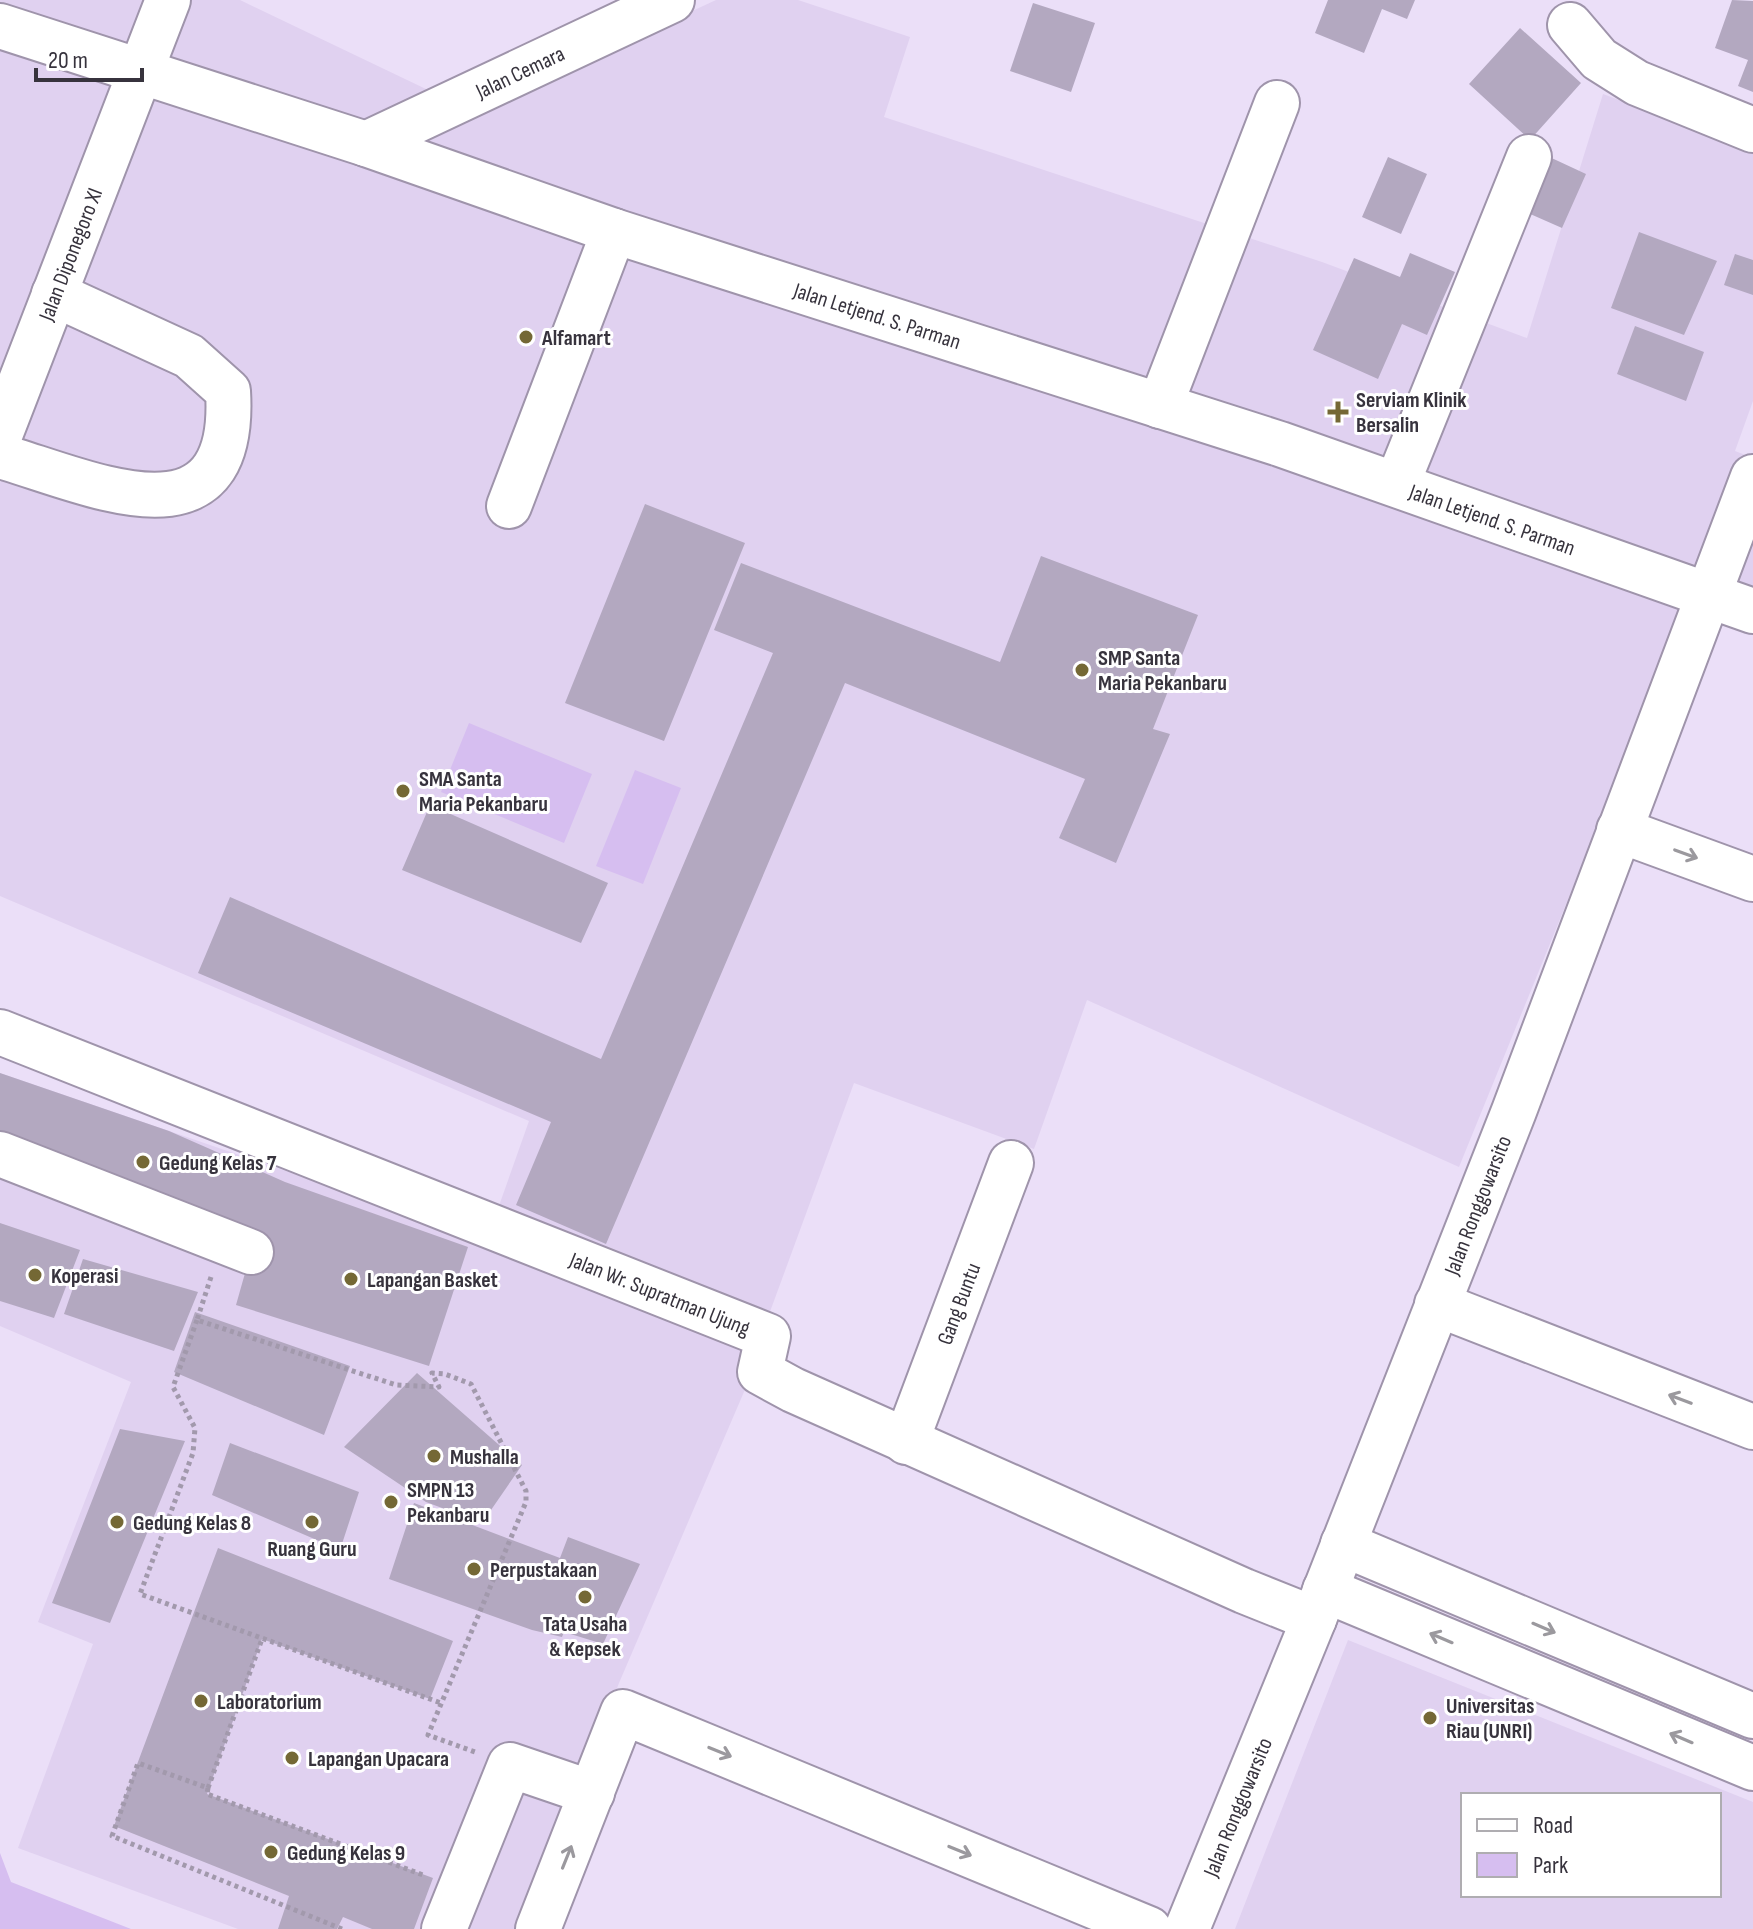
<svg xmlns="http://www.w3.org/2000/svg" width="1753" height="1929" viewBox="0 0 1753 1929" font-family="'Sofia Sans Condensed',sans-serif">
  <rect width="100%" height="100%" fill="#ebdff8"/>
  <!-- built -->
  <path fill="#e0d1f0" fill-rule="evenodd" d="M0,0H240L474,112L716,0H798L910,37L884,117L1322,262L1527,338L1603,94L1753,150V401L1735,451L1753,458V595L1699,578L1459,1167L1087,1000L1034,1149L854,1083L764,1328L495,1217L529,1121L0,896V483L6,466L0,463Z
    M0,1073L768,1336L619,1683L522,1929H238L18,1848L93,1644L38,1622L131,1382L0,1326Z
    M1348,1640L1753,1802V1929H1235ZM1463,1795H1719V1895H1463Z"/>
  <!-- green -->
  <path fill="#d6bef0" d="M469,723L592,774L564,843L441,792Z
    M635,770L681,788L643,884L596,866Z
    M0,1853L11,1882L131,1929H0Z"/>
  <!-- building -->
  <path fill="#b3a8c0" d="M1328,0H1415L1407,19L1382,9L1364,53L1315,33Z
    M1732,0L1753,1V92L1738,86L1748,60L1715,48Z
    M1033,3L1095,23L1071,92L1010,71Z
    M1520,28L1581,83L1530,140L1469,84Z
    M1543,154L1586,174L1562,228L1519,209Z
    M1388,157L1427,174L1401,234L1362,217Z
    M1639,232L1717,261L1684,335L1611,308Z
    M1410,253L1455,272L1427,335L1402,324L1378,379L1313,350L1354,258L1400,277Z
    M1735,254L1753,260V295L1724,285Z
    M1635,326L1704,352L1686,401L1617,374Z
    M645,504L745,543L664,741L565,703Z
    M1041,556L1198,615L1153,729L1170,734L1116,863L1059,838L1085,779L845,683L606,1244L516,1205L551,1122L198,973L230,897L601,1059L773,653L714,630L741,563L1000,662Z
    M430,805L608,883L581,943L402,870Z
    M0,1073L169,1131L285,1182L468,1247L429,1366L236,1305L251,1252L0,1143Z
    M0,1223L80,1250L54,1318L0,1301Z
    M83,1259L198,1292L174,1351L64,1314Z
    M195,1312L350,1366L324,1435L174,1372Z
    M417,1373L522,1465L482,1523L426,1502L344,1447Z
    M120,1429L185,1441L110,1623L52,1603Z
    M230,1443L359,1492L340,1550L212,1495Z
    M414,1503L560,1558L568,1537L640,1564L603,1644L564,1632L562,1637L532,1630L389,1579Z
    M218,1548L453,1641L430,1699L262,1639L207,1794L433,1878L414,1929H372L343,1917L337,1929H278L289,1896L114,1826Z"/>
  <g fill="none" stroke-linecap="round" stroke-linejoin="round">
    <defs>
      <g id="minor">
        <path d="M1570,25L1599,59L1637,83L1753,130"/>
        <path id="s1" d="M366,144L672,0"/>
        <path d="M1160,406L1277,103"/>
        <path id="s2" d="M0,435L168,0"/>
        <path d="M0,456C92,483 238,554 228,391L189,356L54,294"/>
        <path d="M1397,484L1529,157"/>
        <path d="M509,506L614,231"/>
        <path d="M1619,830L1753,879"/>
        <path id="s3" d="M0,1032L768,1336L760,1372L793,1390L1244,1591L1314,1619"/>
        <path d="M0,1154L251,1252"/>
        <path d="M1437,1304L1753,1427"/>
        <path id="s4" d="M906,1442L1011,1163"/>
        <path d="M1343,1544L1753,1716"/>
        <path d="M1325,1590L1753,1768"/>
        <path d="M444,1929L510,1765L592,1793"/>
        <path d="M538,1929L623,1712L1149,1929"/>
        <path id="s5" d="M1187,1929L1314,1619L1514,1111L1753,477"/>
      </g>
      <g id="major">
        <path id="s6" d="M0,26L366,144L614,231L1280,444L1753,611"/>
      </g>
    </defs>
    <!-- minor casing -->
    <use href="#minor" stroke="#9f94ab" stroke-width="48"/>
    <!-- major casing -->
    <use href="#major" stroke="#9f94ab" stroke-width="48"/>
    <!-- path -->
    <path stroke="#a299ac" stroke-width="5" stroke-dasharray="4 4" stroke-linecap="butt" d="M211,1277L197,1320L396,1385L439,1387L432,1373L445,1374L471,1384L526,1491V1502L428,1735L475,1752
      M197,1320L173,1387L195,1428L193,1453L140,1594L441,1703
      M208,1788L262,1639
      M342,1929L112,1836L138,1763L208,1788L207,1794L423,1875"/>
    <!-- minor -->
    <use href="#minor" stroke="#fff" stroke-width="44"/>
    <!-- major -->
    <use href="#major" stroke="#fff" stroke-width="44"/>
  </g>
  <!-- one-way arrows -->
  <defs><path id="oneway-shaft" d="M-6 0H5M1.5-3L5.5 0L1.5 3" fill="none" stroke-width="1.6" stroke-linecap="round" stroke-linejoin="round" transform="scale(2)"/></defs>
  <g stroke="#9b999e">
    <use href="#oneway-shaft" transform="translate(1686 854) rotate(20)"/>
    <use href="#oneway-shaft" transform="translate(1680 1399) rotate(-159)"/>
    <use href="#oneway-shaft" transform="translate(1544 1628) rotate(23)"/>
    <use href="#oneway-shaft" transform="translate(1441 1638) rotate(-157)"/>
    <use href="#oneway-shaft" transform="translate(1681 1738) rotate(-157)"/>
    <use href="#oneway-shaft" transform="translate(720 1752) rotate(22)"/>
    <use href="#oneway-shaft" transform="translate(960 1851) rotate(22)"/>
    <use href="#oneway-shaft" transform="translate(567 1857) rotate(-68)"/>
  </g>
  <!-- markers -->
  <g fill="#746835" stroke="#fff" stroke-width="3">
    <circle cx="526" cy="337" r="8"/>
    <path d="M1334 400h8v8h8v8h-8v8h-8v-8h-8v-8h8z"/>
    <circle cx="1082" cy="670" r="8"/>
    <circle cx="403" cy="791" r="8"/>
    <circle cx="143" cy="1162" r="8"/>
    <circle cx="35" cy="1275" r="8"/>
    <circle cx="351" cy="1279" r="8"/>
    <circle cx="434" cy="1456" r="8"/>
    <circle cx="391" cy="1502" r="8"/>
    <circle cx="117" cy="1522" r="8"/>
    <circle cx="312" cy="1522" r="8"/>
    <circle cx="474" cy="1569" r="8"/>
    <circle cx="585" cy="1597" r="8"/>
    <circle cx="201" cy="1701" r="8"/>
    <circle cx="1430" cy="1718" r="8"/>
    <circle cx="292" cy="1758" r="8"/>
    <circle cx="271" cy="1852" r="8"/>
  </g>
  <g text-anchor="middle" stroke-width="6" stroke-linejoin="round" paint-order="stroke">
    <!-- street labels -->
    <g font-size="22" fill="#37333d" stroke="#fff">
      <text dy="8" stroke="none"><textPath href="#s1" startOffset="170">Jalan Cemara</textPath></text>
      <text dy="8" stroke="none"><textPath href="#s2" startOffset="194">Jalan Diponegoro XI</textPath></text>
      <text dy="8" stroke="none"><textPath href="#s6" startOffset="924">Jalan Letjend. S. Parman</textPath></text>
      <text dy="8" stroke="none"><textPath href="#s6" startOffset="1572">Jalan Letjend. S. Parman</textPath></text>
      <text dy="8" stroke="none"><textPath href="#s5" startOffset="780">Jalan Ronggowarsito</textPath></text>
      <text dy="8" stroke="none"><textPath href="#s3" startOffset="710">Jalan Wr. Supratman Ujung</textPath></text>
      <text dy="8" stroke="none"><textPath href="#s4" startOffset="148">Gang Buntu</textPath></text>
      <text dy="8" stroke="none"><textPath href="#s5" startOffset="132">Jalan Ronggowarsito</textPath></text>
    </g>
    <!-- poi labels -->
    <g font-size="22" font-weight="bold" fill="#37333d" stroke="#fff" text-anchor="start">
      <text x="542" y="345">Alfamart</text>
      <text x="1356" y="407">Serviam Klinik<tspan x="1356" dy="25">Bersalin</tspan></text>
      <text x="1098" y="665">SMP Santa<tspan x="1098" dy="25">Maria Pekanbaru</tspan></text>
      <text x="419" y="786">SMA Santa<tspan x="419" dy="25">Maria Pekanbaru</tspan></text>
      <text x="159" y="1170">Gedung Kelas 7</text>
      <text x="51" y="1283">Koperasi</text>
      <text x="367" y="1287">Lapangan Basket</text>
      <text x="450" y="1464">Mushalla</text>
      <text x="407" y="1497">SMPN 13<tspan x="407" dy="25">Pekanbaru</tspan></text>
      <text x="133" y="1530">Gedung Kelas 8</text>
      <text x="312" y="1556" text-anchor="middle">Ruang Guru</text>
      <text x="490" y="1577">Perpustakaan</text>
      <text x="585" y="1631" text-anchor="middle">Tata Usaha<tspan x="585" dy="25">&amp; Kepsek</tspan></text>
      <text x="217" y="1709">Laboratorium</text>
      <text x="1446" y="1713">Universitas<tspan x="1446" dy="25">Riau (UNRI)</tspan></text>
      <text x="308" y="1766">Lapangan Upacara</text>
      <text x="287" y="1860">Gedung Kelas 9</text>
    </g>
  </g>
  <!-- legend -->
  <rect x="1461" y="1793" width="260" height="104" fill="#ffffff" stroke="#afadb1" stroke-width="2"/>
  <rect x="1477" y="1819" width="40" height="12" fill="#ffffff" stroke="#afadb1" stroke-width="2"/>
  <text x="1533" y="1833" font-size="24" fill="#37333d">Road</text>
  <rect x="1477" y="1853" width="40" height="24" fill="#d6bef0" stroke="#afadb1" stroke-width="2"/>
  <text x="1533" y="1873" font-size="24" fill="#37333d">Park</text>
  <!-- scale -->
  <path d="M36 68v12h106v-12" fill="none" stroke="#37333d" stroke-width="4"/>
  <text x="48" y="68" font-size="24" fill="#37333d" stroke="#ffffff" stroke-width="6" paint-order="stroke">20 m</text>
</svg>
